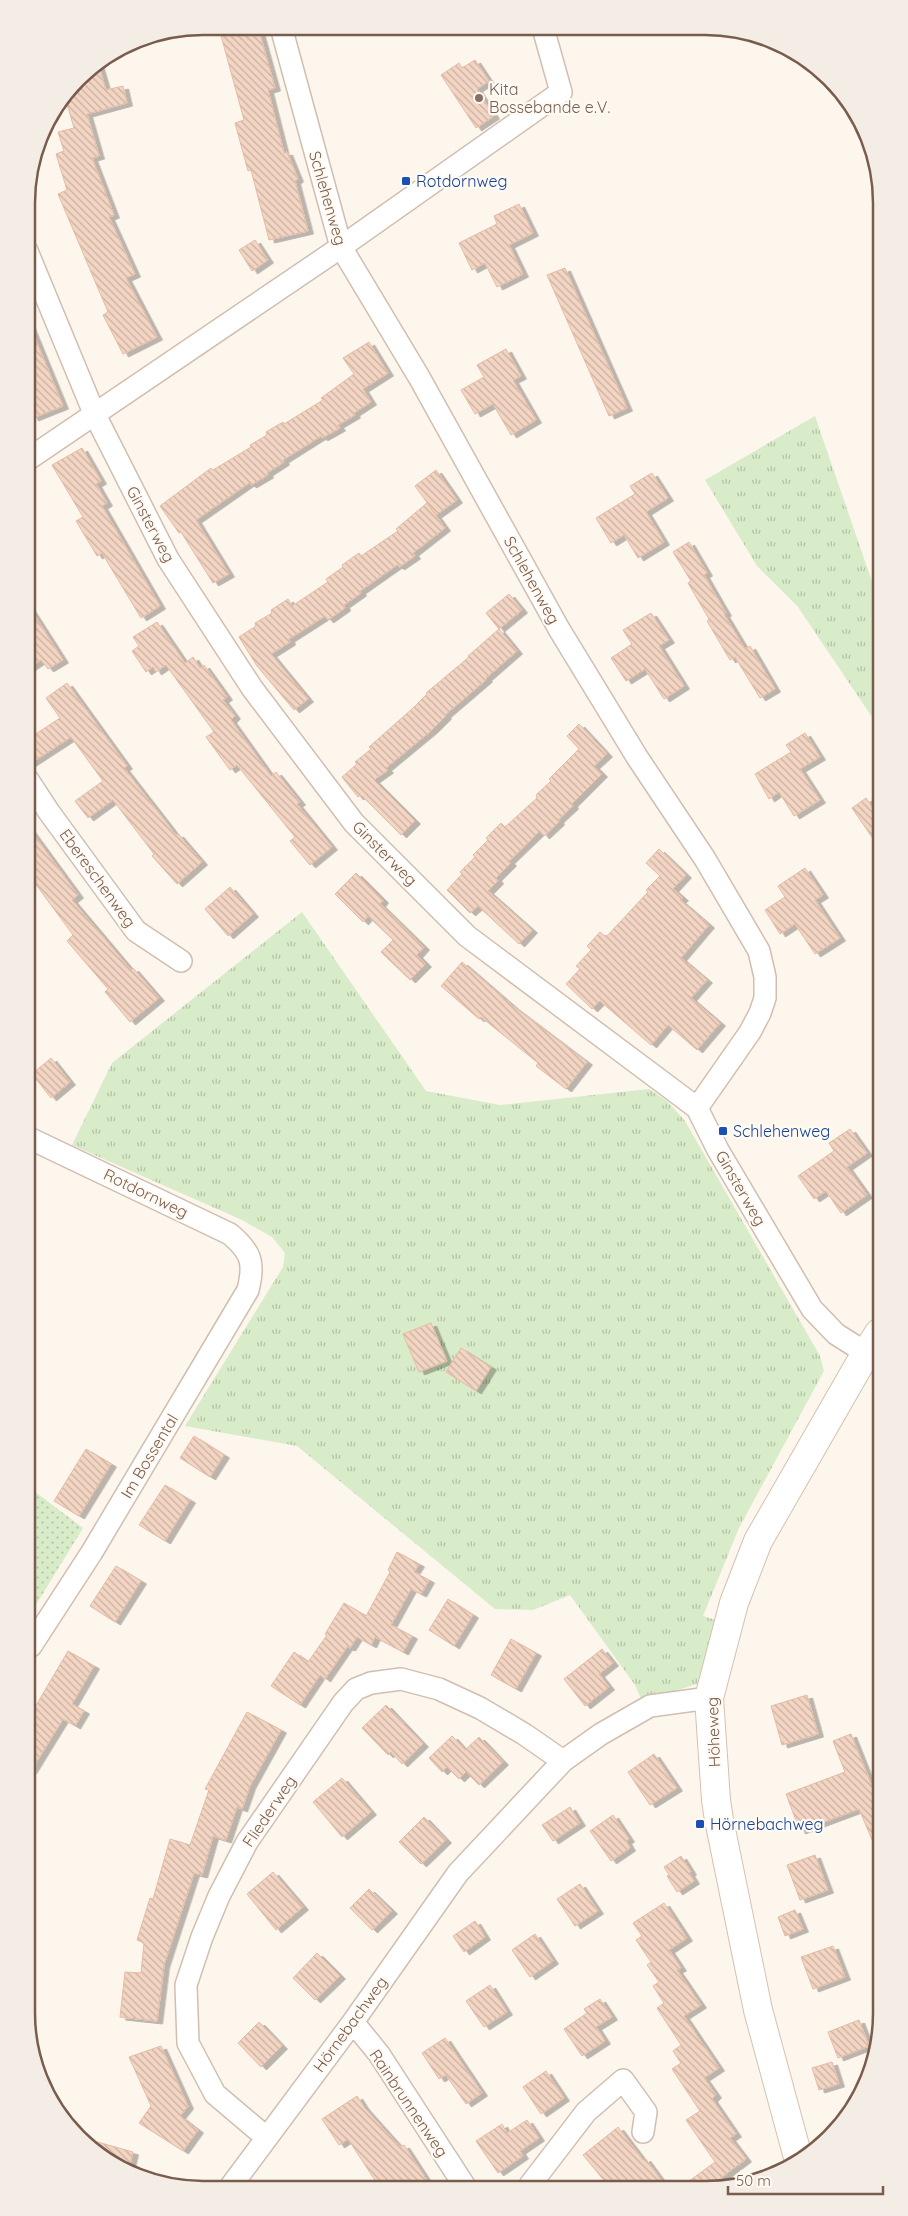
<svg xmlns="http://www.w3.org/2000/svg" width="908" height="2216" viewBox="0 0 908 2216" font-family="Quicksand,sans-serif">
  <defs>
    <pattern id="grass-tufts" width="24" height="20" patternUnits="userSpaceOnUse" patternTransform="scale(1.25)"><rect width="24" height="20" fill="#d8ecc9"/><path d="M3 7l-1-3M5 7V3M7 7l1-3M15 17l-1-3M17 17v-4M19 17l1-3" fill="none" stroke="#b4c2a5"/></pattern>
    <pattern id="park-dots" width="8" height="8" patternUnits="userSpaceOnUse" patternTransform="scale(1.25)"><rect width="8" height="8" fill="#d8ecc9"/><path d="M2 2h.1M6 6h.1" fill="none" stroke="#b4c2a5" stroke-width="1.8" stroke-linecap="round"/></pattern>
    <pattern id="building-back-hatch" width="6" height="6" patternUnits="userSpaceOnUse" patternTransform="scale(1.25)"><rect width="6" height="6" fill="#f3d5c3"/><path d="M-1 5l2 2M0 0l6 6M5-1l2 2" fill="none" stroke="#cab0a1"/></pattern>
    <filter id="shadow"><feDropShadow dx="5.5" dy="3" stdDeviation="0" flood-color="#0004"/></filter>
  </defs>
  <rect width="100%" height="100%" fill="#fdf6ec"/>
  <!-- grass -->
  <path fill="url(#grass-tufts)" d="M815,416L877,596L878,726L798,607L757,566L705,480Z
    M302,912L426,1091L500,1105L649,1089L667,1101L685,1121L820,1356L824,1371L739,1528L703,1616L716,1620L697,1684L642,1701L635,1685L570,1595L533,1610L495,1609L297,1446L185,1426L283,1267L285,1253L272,1237L242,1220L72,1145L112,1063Z"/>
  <!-- park -->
  <path fill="url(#park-dots)" d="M30,1488L83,1528L31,1613Z"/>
  <!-- building -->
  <path fill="url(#building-back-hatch)" stroke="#e6bba3" filter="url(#shadow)" d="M226,26L258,27L275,88L268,90L284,153L287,152L298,179L295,181L308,231L269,240L251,170L248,171L235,123L244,120L220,32L227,30Z
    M475,60L489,81L477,89L494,116L476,128L441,75L459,63L462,68Z
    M98,63L106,90L123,86L127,103L87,114L99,156L92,158L114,215L109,217L135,274L126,278L157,337L123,354L103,315L108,312L58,194L67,190L56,154L64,151L58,132L74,128L65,97L86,70Z
    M519,204L533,233L509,245L523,274L497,287L485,263L472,270L459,243L497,224L494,216Z
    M255,240L268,260L252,271L239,250Z
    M565,268L627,408L609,416L547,275Z
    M28,321L63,406L33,418L27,405Z
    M369,342L388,373L363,389L371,402L354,413L355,415L338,425L340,428L322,438L321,436L283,460L284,462L267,473L268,475L251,485L249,483L196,520L229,574L213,583L181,532L179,533L160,506L211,468L213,470L251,447L250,445L267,435L266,432L283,422L284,424L323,400L321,398L354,374L343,358Z
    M506,349L521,376L513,380L536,420L511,435L493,404L475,414L461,390L484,377L477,365Z
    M82,448L101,481L96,484L107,503L102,506L160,606L141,618L102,553L97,556L76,521L83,517L52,465Z
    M436,470L457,500L436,515L415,486Z
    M652,473L668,498L646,512L664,542L638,558L624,535L611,543L596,518L635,494L630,486Z
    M427,503L445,528L413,553L415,556L399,567L397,565L360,591L361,593L344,605L345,608L328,620L325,616L289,639L290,642L271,654L308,699L294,710L257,666L239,637L256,626L255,623L272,613L271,610L288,599L292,606L328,582L326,579L343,567L342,565L359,553L361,556L398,531L396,529Z
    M689,542L707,573L704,575L726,613L724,614L745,649L750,646L775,689L760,698L735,657L730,660L707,621L709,619L688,583L691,581L673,552Z
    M509,594L522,610L499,629L486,613Z
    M28,605L63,660L48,669L41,660L28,669Z
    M651,613L669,640L659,646L684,686L664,699L645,669L626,681L611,658L632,644L623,630Z
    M157,622L185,663L193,657L200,668L204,665L227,697L223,700L235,716L231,720L271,776L276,772L300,802L297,804L332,847L310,865L290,841L295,837L237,765L230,770L206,737L214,732L166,665L156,672L153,667L146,672L132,651L139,646L133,637Z
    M499,629L517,651L486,678L487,679L445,715L446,716L432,730L386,768L388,770L374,780L415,821L401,835L361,795L358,797L342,777L357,764L355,762L371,749L369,747L413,708L427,694L426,693L469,657L468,656Z
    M67,683L127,766L124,768L176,835L178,834L202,862L177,884L152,856L154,854L113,800L88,818L75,801L103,781L71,737L28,765V739L60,718L46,698Z
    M579,724L607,754L594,766L602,774L572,804L573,806L558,820L559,822L544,836L540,831L509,861L511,863L496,878L498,881L488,891L532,930L519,944L478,906L470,913L447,890L462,874L460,872L475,857L473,855L488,840L486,838L501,823L505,827L537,798L536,795L551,781L549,779L579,749L567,736Z
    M805,733L820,757L800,769L820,800L794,816L779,792L769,799L755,774L791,752L786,745Z
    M866,798L878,816V846L852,808Z
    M29,828L78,895L72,900L131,970L133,968L159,998L130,1022L105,992L108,989L67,941L73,935L29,875Z
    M659,849L686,875L673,889L683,898L680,900L709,925L681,958L707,980L691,998L720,1023L697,1050L668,1025L651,1045L600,1001L592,1009L566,984L580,969L576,966L591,950L587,946L600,932L606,937L648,892L646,890L660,876L646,863Z
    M805,868L823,895L815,900L840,938L815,954L795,924L780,934L765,910L785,897L778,886Z
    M356,873L383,900L380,904L424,947L417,955L426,964L410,980L381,952L393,940L368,916L363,922L335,894Z
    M230,887L253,914L228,936L205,909Z
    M462,962L514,1007L587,1062L566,1089L536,1066L538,1063L481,1017L479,1019L441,986Z
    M51,1058L70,1082L51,1098L32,1074Z
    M850,1129L867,1153L847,1167L867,1195L841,1213L826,1191L814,1199L798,1176L834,1151L829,1143Z
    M431,1323L447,1361L419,1372L403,1334Z
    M461,1348L491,1367L476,1391L446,1372Z
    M194,1436L224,1455L210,1477L180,1458Z
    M86,1449L111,1464L79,1516L54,1501Z
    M165,1485L190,1500L165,1541L139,1525Z
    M397,1552L419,1564L414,1572L429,1580L421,1594L411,1589L391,1625L412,1636L403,1652L375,1637L371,1645L357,1637L350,1648L347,1647L325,1679L320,1675L300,1705L271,1686L294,1652L308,1662L327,1635L325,1634L344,1603L366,1616L390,1572L388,1570Z
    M116,1566L141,1581L115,1622L90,1606Z
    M448,1599L473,1615L454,1646L429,1630Z
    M511,1639L536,1653L516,1689L491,1675Z
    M602,1649L613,1663L599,1674L609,1687L585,1706L564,1679Z
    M68,1651L94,1666L72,1704L84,1711L75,1726L63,1719L31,1771V1714Z
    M807,1695L818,1734L782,1745L771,1706Z
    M386,1705L423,1744L402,1764L391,1752L388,1755L362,1728Z
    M247,1712L281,1730L250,1786L242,1809L237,1807L226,1840L213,1836L202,1875L194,1873L164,1965L157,2021L120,2017L125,1972L141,1973L144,1943L137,1940L150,1898L153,1899L170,1839L190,1845L209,1790L205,1789Z
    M851,1734L881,1809V1861L859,1809L800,1831L786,1794L845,1772L833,1741Z
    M452,1736L465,1750L479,1737L503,1762L479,1785L466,1772L459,1779L447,1767L442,1772L429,1758Z
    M654,1754L677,1788L650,1805L628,1772Z
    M342,1778L371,1812L342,1837L313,1802Z
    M570,1807L580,1823L553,1841L542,1825Z
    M613,1815L629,1839L626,1841L630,1848L611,1861L590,1831Z
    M424,1817L446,1840L421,1864L399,1842Z
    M815,1855L828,1890L800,1900L787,1865Z
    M681,1856L691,1872L689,1873L694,1881L677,1892L667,1876L669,1875L664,1867Z
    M273,1872L303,1907L276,1930L247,1894Z
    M580,1884L598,1911L575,1926L557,1899Z
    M369,1889L392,1911L372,1930L350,1908Z
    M664,1903L687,1938L669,1950L681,1968L677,1970L701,2005L684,2016L719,2068L704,2078L716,2095L712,2099L736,2134L730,2138L746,2159L713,2184H685L715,2162L686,2120L700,2111L672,2069L681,2063L673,2051L681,2045L657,2008L664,2003L653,1986L659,1982L647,1965L651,1962L636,1940L642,1936L633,1923Z
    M795,1910L803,1929L785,1936L778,1917Z
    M475,1921L485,1937L464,1952L453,1936Z
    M535,1934L553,1961L530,1977L512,1950Z
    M833,1946L845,1977L813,1989L801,1957Z
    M317,1953L340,1976L315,2000L293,1978Z
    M490,1985L507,2012L484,2027L466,2001Z
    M600,1999L612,2017L596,2027L605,2041L582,2056L564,2029L587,2013L584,2009Z
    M859,2020L869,2046L838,2058L828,2032Z
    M259,2022L282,2046L261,2067L238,2043Z
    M445,2038L482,2093L466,2104L446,2075L439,2079L422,2053Z
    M161,2046L188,2106L180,2116L198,2130L183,2151L139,2123L151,2106L129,2057Z
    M832,2062L839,2084L819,2090L812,2068Z
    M546,2071L564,2098L541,2114L523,2087Z
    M357,2096L364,2107L400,2147L404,2145L430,2185H378L348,2139L339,2145L322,2119Z
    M527,2120L539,2138L520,2151L523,2156L498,2173L476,2141L502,2124L507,2133Z
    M618,2127L643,2160L645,2158L664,2184H607L583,2155Z
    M80,2137L133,2152L128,2173L79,2139Z"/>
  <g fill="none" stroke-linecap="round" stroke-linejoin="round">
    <defs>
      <path id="street" d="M281,27L341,247L419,377L559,629L637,757L705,859L759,951L765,977V998L760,1013L750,1032L697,1108
        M27,251L94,413L168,559L252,688L354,823L467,936L697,1108L718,1150L812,1309L836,1334L866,1353
        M27,460L341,247L561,92L543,28
        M28,780L49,812L136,931L181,961
        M29,1138L230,1234C251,1252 255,1262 248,1290L92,1552L31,1646
        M353,2022L379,2054L464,2185
        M267,2138L215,2094L188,2043L186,1985L202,1937L219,1896L247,1842L343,1703L356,1689L371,1683L401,1679L439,1689L480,1708L524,1734L563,1761
        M530,2185L586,2112L623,2080L646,2112L643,2132
        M231,2186L353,2022L458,1873L563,1761L601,1734L650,1706L709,1698"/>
      <path id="secondary" d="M799,2161L758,2010L719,1820L716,1800L709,1698L734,1603L758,1541L866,1353L879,1333"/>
    </defs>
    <!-- street casing -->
    <use href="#street" stroke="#d1beb0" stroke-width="24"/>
    <!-- secondary casing -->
    <use href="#secondary" stroke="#d6c0b0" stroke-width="30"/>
    <!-- street -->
    <use href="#street" stroke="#fff" stroke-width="21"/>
    <!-- secondary -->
    <use href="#secondary" stroke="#fff" stroke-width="28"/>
  </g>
  <!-- markers -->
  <circle fill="#8d6e63" stroke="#fffaf3" stroke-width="2" cx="479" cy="98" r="5"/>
  <g fill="#1a4fb4" stroke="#fffaf3" stroke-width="2">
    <rect x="401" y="176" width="10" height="10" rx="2.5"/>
    <rect x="718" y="1126" width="10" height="10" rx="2.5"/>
    <rect x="695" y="1819" width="10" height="10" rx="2.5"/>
  </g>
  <g text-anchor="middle" stroke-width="4.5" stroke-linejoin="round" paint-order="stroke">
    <!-- education labels -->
    <g font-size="16" fill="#785e54" stroke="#fffaf3" text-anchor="start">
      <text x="489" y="95">Kita<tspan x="489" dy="18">Bossebande e.V.</tspan></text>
    </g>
    <!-- transit labels -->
    <g font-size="16" fill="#164399" stroke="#fffaf3" text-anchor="start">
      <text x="416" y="187">Rotdornweg</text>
      <text x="733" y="1137">Schlehenweg</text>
      <text x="710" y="1830">Hörnebachweg</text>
    </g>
    <!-- street labels -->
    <g font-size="16" fill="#7a5c4d" stroke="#fffaf3">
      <text transform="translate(328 198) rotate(74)" y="6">Schlehenweg</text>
      <text transform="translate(151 524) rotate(62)" y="6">Ginsterweg</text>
      <text transform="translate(532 580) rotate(61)" y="6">Schlehenweg</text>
      <text transform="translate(385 853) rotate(45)" y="6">Ginsterweg</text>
      <text transform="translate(98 878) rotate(54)" y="6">Ebereschenweg</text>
      <text transform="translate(741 1188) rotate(60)" y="6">Ginsterweg</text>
      <text transform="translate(146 1193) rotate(26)" y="6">Rotdornweg</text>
      <text transform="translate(149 1456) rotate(-59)" y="6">Im Bossental</text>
      <text transform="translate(713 1732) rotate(-92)" y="6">Höheweg</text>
      <text transform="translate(269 1811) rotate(-56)" y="6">Fliederweg</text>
      <text transform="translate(350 2024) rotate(-54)" y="6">Hörnebachweg</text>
      <text transform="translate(409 2103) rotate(56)" y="6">Rainbrunnenweg</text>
    </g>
  </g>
  <!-- crop -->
  <path d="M0 0H908V2216H0ZM203 35H705A168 168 0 0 1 873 203V2013A168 168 0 0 1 705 2181H203A168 168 0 0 1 35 2013V203A168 168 0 0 1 203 35Z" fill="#f4ede6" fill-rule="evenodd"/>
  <path fill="none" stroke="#7a5c4d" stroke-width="2.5" d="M203 35H705A168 168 0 0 1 873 203V2013A168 168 0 0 1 705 2181H203A168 168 0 0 1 35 2013V203A168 168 0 0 1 203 35Z"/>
  <!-- scale -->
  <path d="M728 2186v8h155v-8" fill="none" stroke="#7a5c4d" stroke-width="2.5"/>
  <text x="736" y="2186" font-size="15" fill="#7a5c4d" stroke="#fffaf3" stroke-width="4" paint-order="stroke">50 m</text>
</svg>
